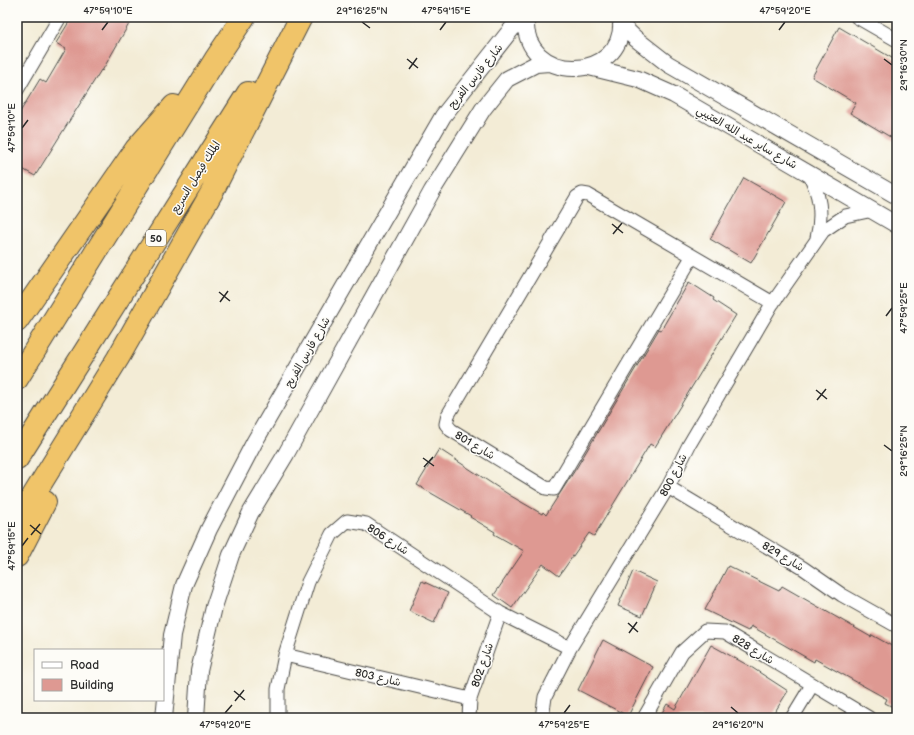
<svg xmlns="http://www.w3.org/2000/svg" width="914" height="735" viewBox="0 0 914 735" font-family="'Balsamiq Sans','Playpen Sans Arabic',sans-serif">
  <rect width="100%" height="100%" fill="#fdfcf7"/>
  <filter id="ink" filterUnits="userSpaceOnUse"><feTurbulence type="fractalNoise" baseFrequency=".025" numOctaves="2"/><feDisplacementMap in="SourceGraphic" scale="8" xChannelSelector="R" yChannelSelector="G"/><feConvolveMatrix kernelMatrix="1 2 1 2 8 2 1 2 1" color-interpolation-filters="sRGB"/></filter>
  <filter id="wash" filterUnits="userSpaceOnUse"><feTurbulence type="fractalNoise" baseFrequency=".012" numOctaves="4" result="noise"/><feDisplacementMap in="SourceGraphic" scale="16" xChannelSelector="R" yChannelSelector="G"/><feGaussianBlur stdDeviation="0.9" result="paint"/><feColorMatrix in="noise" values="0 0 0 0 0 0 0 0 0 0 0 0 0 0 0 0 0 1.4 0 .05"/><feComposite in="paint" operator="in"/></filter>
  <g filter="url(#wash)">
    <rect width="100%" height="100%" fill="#f3ecd6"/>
    <g id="blocks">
      <!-- building -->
      <path fill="#de9992" d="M72,17H133L102,71L101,70L35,176L17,166V117L40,79L46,83L66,49L56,43Z
        M839,27L897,61V141L850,113L856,103L812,77Z
        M744,178L786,202L751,263L710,239Z
        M689,282L714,298L713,300L736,315L655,447L650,444L594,536L589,533L559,576L543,564L512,608L494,595L524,551L494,534L495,532L470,517L471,516L417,485L439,449L511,496L542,514L543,512L546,515L577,467L659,329L661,330Z
        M728,566L779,591L782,586L871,637L872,635L897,649V709L885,703L887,699L815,659L814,662L751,626L748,631L705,610Z
        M633,571L657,582L642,616L618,606Z
        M422,581L448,593L434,623L409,611Z
        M603,640L653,667L628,716L578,690Z
        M711,645L751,667L788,691L771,718H659L667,704L675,709Z"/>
    </g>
  </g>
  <g filter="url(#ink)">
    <use href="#blocks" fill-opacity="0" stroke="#494845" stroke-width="1"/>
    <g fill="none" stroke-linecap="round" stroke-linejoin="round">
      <defs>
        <path id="minor" d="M857,17L897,40
          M17,90L60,17
          M808,172C820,194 823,214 817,238
          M692,257L554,489L546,488L451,430L446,424L448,415L577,197L582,194L588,195L773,303
          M668,487L803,568L842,595L897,626
          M285,655L470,699
          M278,718V689L285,655L308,582L332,534L347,521L366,524L500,613L570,648
          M469,718L470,699L500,613
          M542,718L545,697L570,648L668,487L689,445L772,304L823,231L845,216L873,210
          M644,718L682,652L705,631L725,632L869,718
          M792,718L812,685"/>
        <path id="tertiary" d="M526,17C520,85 628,85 621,17
          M621,25L636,39L668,64L897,196
          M589,67L638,79L674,95L897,225
          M164,718L172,635L184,585L209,529L255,441L443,116L521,17
          M196,718L199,671L214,607L231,555L251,512L286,454L432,191L483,109L507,79L536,64L549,63"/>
        <path id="motorway" d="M17,321L136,149L174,106
          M17,379L215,60L244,17
          M17,459L248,93
          M17,522L118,358L212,192L301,17
          M17,556L45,502"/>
      </defs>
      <!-- minor casing -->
      <use href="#minor" stroke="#494845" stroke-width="15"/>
      <!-- tertiary casing -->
      <use href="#tertiary" stroke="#494845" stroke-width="18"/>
      <!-- motorway casing -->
      <use href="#motorway" stroke="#494845" stroke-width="24"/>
      <!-- minor -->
      <use href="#minor" stroke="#fff" stroke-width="13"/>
      <!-- tertiary -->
      <use href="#tertiary" stroke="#fff" stroke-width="16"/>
      <!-- motorway -->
      <use href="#motorway" stroke="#f0c469" stroke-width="22"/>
    </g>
  </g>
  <!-- ticks -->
  <path fill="none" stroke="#2b2b2b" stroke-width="1.5" d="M362,22L370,28M102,30L108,22M440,30L446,22M779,30L785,22M407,59L418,68M884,59L892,65M409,69L417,58M22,128L28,120M612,224L623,233M613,234L622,223M219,292L230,301M220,302L228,291M886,316L892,308M816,390L827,399M817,400L826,389M884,445L892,451M423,458L434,466M424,467L433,457M30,525L41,534M31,535L40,524M22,546L28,538M628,623L638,632M629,633L637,622M234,691L245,700M235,701L244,690M731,707L738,713M225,713L232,705M564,713L570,705"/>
  <g text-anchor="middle" stroke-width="3" stroke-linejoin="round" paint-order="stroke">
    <!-- shield labels -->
    <rect fill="#fdfcf7" stroke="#6a6a68" stroke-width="1" x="146" y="230" width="20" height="16" rx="3"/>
    <g font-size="10" font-weight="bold" fill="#2b2b2b">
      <text x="156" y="242">50</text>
    </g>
    <!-- street labels -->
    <g font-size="11" fill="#2b2b2b" stroke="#fdfcf7">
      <text transform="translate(475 76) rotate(-51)" y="4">شارع فارس الفريح</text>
      <text transform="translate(747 137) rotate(30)" y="4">شارع ساير عبد الله العتيبي</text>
      <text transform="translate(195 177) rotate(-58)" y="4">الملك فيصل السريع</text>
      <text transform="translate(307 352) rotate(-60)" y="4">شارع فارس الفريح</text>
      <text transform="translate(475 445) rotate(31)" y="4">شارع 801</text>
      <text transform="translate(673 475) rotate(-63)" y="4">شارع 800</text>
      <text transform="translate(388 539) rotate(33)" y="4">شارع 806</text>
      <text transform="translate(783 556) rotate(31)" y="4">شارع 829</text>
      <text transform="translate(753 649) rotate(31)" y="4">شارع 828</text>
      <text transform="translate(482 665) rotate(-71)" y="4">شارع 802</text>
      <text transform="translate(378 677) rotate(13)" y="4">شارع 803</text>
    </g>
  </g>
  <!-- margin -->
  <rect width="914" height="735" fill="none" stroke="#fdfcf7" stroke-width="44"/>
  <!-- legend -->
  <rect x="34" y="649" width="130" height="52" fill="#fdfcf7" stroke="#a9a8a5"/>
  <rect x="42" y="662" width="20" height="6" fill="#ffffff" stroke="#a9a8a5"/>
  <text x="70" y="669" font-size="12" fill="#2b2b2b">Road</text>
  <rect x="42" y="679" width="20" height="12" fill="#de9992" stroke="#a9a8a5"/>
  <text x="70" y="689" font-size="12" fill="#2b2b2b">Building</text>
  <rect x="22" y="22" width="870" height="691" fill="none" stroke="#2b2b2b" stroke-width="1.5"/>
  <g font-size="10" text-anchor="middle" fill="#2b2b2b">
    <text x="108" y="14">47°59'10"E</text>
    <text x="362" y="14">29°16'25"N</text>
    <text x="446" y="14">47°59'15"E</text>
    <text x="785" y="14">47°59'20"E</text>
    <text transform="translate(903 65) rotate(-90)" y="4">29°16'30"N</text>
    <text transform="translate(11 128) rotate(-90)" y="4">47°59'10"E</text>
    <text transform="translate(903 308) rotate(-90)" y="4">47°59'25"E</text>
    <text transform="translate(903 451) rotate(-90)" y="4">29°16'25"N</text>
    <text transform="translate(11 546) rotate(-90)" y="4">47°59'15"E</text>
    <text x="225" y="728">47°59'20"E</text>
    <text x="564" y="728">47°59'25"E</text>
    <text x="738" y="728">29°16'20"N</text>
  </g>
</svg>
